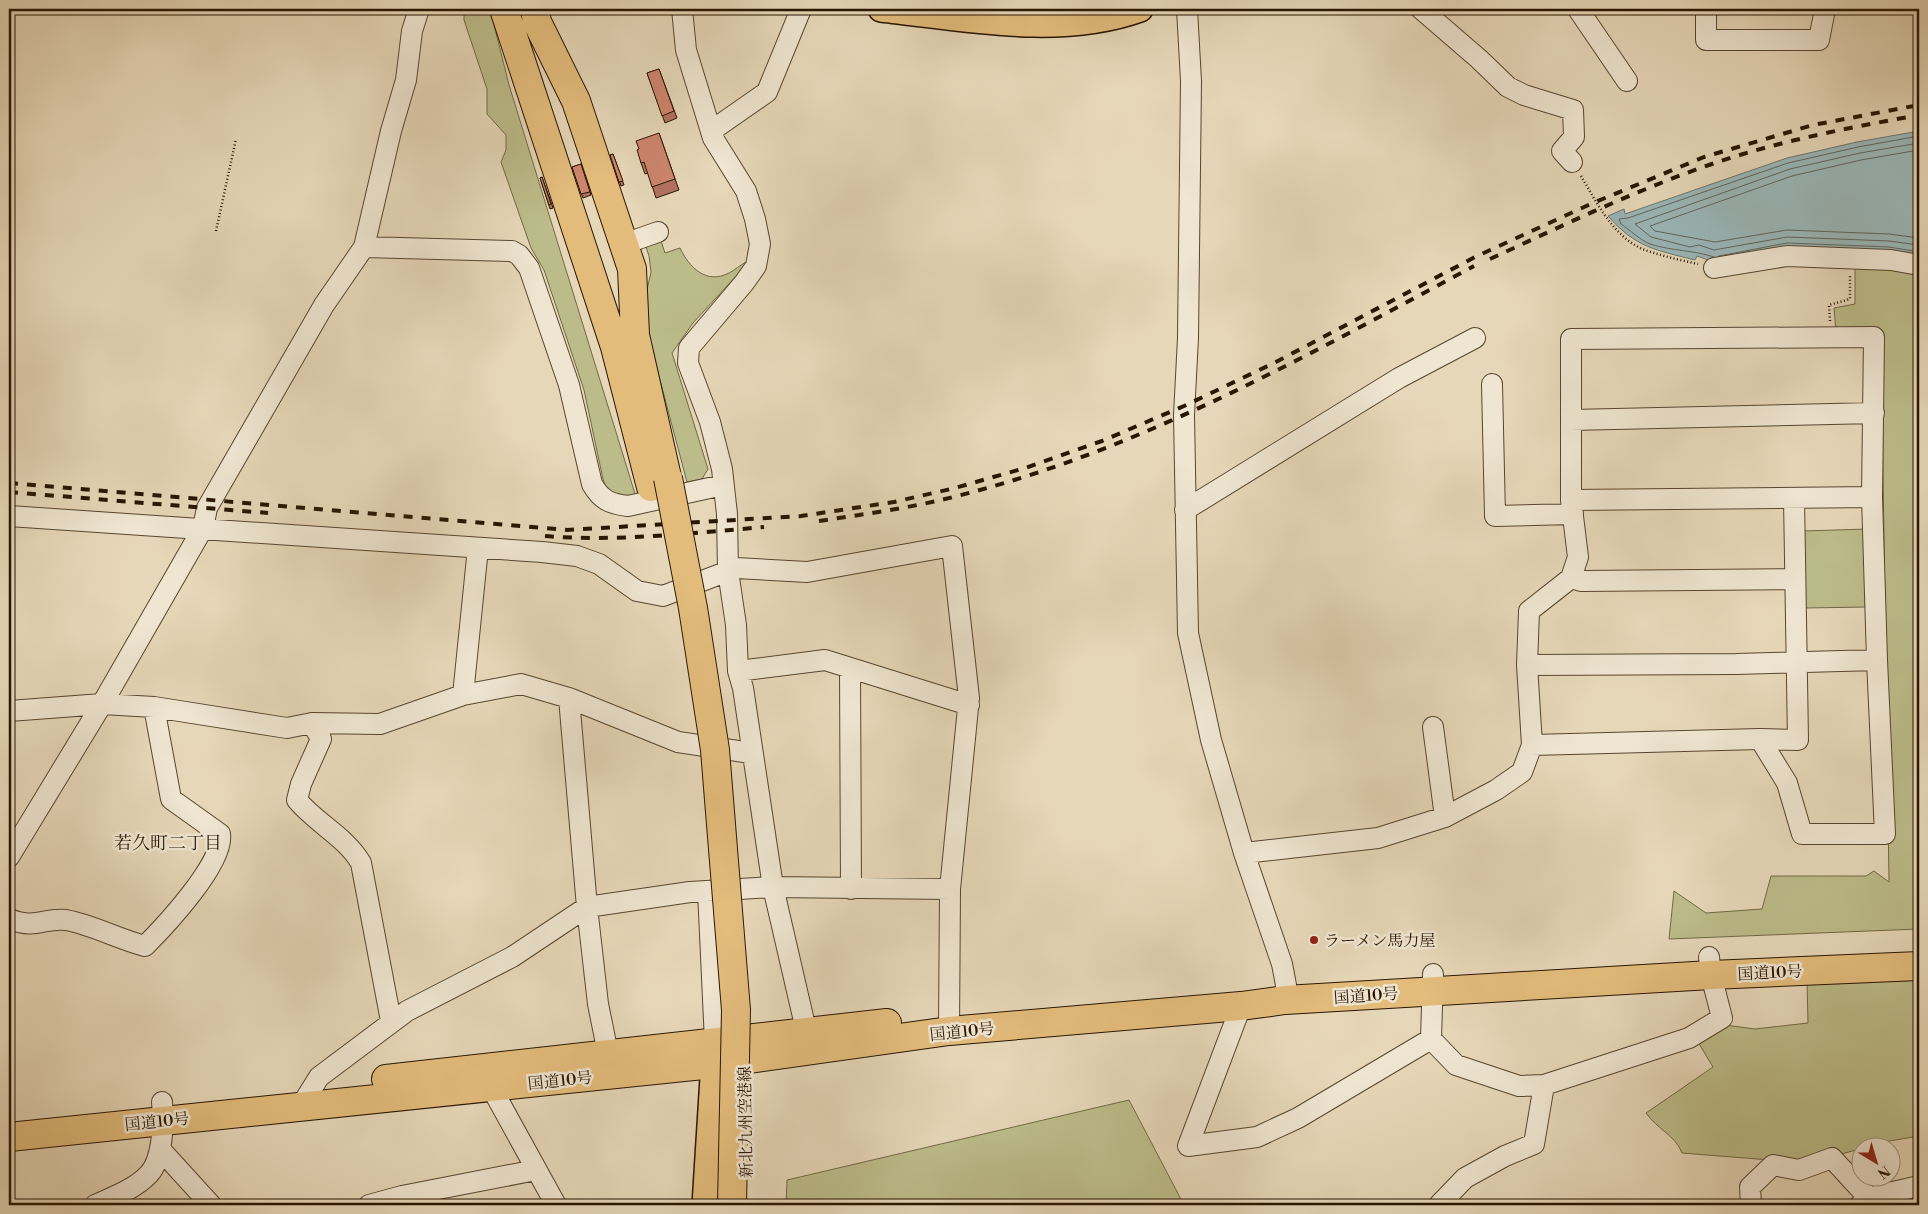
<svg xmlns="http://www.w3.org/2000/svg" width="1928" height="1214" viewBox="0 0 1928 1214" font-family="'Libre Bodoni','Noto Serif JP',serif">
  <rect width="100%" height="100%" fill="#e6d7b8"/>
  <filter id="stains"><feTurbulence type="fractalNoise" baseFrequency=".004" numOctaves="4"/><feColorMatrix values="0 0 0 0 .2 0 0 0 0 .09 0 0 0 0 .02 0 0 0 .5 -.17"/></filter>
  <radialGradient id="worn" r=".72"><stop offset=".6" stop-color="#630" stop-opacity="0"/><stop offset="1" stop-color="#630" stop-opacity=".3"/></radialGradient>
  <!-- green -->
  <path fill="#bcbc8a" stroke="#726946" d="M464,9H490L509,85L636,497L614,496L607,490L603,479L584,390L544,270L531,248L501,162L506,150V135L487,114V89L464,20Z
    M661,241L665,253L680,248C689,267 706,285 729,273C735,270 740,265 746,262L738,274L693,323L672,353L708,469L702,479L687,482L642,312L651,272L649,256L646,247Z
    M1855,263L1919,268V929L1669,939L1674,891L1706,913L1762,909L1771,876H1866L1874,871L1889,882L1881,332H1836L1834,308L1855,304Z
    M1868,529L1869,607L1804,608L1802,531Z
    M1919,979V1136L1860,1146V1149L1807,1163L1682,1153C1676,1136 1657,1129 1646,1113L1713,1067L1695,1037L1718,1024L1755,1029L1808,1023L1807,981Z
    M1129,1100L1184,1205H786L787,1180Z"/>
  <!-- water -->
  <path fill="#9ab7b9" stroke="#6c776f" d="M1919,131V257L1714,262L1697,256L1695,260C1656,250 1636,248 1608,216L1624,209L1625,214L1787,158L1857,142Z"/>
  <g fill="none" stroke-linecap="round" stroke-linejoin="round">
    <!-- shore -->
    <path stroke="#61665d" stroke-width="1" d="M1919,143L1860,153L1790,169L1635,224L1651,237L1690,247L1699,245L1714,250L1787,237L1889,241L1919,245
      M1919,150L1861,160L1792,176L1650,226L1655,231L1715,242L1787,230L1889,234L1919,238
      M1719,256L1787,243L1889,247L1919,252
      M1714,257C1693,250 1672,251 1650,244C1640,240 1630,230 1621,224L1619,219L1628,218L1788,163L1858,147L1919,136"/>
    <defs>
      <path id="minor" d="M682,9L686,50L713,138L746,191L755,219L760,244L756,266L744,283L689,348L688,363L710,422L722,469L727,514L728,571L736,625L738,671L743,688L773,887L804,1021L810,1030
        M1187,9L1191,81L1188,338L1184,415L1188,633L1211,740L1244,853L1282,964L1286,985L1285,1000
        M1421,9L1479,59L1508,87L1524,95L1573,110L1574,137L1562,151L1572,162
        M1578,9L1627,81
        M1706,9V40H1819L1825,9
        M711,131L767,92L801,9
        M624,244L658,232
        M364,247L512,251L519,255L529,268L569,385L592,484C601,500 610,504 628,506L723,485
        M1714,268L1787,256L1891,260L1919,265
        M1492,384L1495,516L1573,514
        M1571,420L1874,413
        M1571,500L1872,497
        M1185,510L1399,378L1475,338
        M9,516L542,552L577,556L599,564L637,591L663,596L736,568L807,572L952,546L969,698L950,889L949,1031
        M1571,578L1581,581L1795,579
        M1527,665L1736,664L1877,660
        M850,668L851,889
        M738,671L825,660L969,705
        M463,695L478,548
        M569,698L587,907L598,1004L611,1068
        M9,711L102,704L154,707L287,728L312,723L380,724L463,695L521,684L569,698L678,742L751,753
        M312,723L321,739L301,784L297,800C316,823 346,837 361,863L391,1021
        M1433,727L1445,817
        M1760,739L1798,740L1794,498
        M1244,853L1378,838L1445,817L1496,790L1522,772L1532,745L1527,665L1529,611L1571,578L1578,557L1571,500V339L1874,337L1872,497L1877,660L1885,834H1802L1787,783L1760,739L1532,745
        M9,857L102,704L203,528L207,508L324,305L364,247L391,131L406,80L412,31L419,9
        M708,891L715,1042
        M9,919C37,930 44,917 66,920C93,925 118,939 145,946C165,926 225,862 220,834L171,799L154,707
        M1433,974L1431,1039L1456,1065L1519,1086L1544,1085L1689,1038L1722,1018L1711,975L1709,957
        M1241,1006L1188,1146L1257,1137L1298,1118L1431,1039
        M489,1074L491,1087L556,1205
        M301,1106L319,1077L407,1011L512,957L587,907L690,892L773,887L950,889
        M160,1149L211,1205
        M1861,1204L1867,1198L1919,1186
        M95,1205C113,1197 135,1189 149,1174C163,1159 164,1121 162,1102
        M369,1205L402,1196L536,1170
        M1439,1205L1465,1178L1505,1156L1534,1144L1544,1085
        M1751,1205L1750,1187L1773,1165L1799,1170L1832,1158L1875,1205"/>
      <path id="major" d="M881,9C964,18 1060,38 1140,9
        M705,1205L715,1046"/>
      <path id="highway" d="M504,9L615,347L651,487
        M535,9L537,22L576,101L632,269L635,335L667,477
        M386,1079L887,1023
        M9,1137L713,1064L949,1031L1241,1006L1285,1000L1711,975L1919,966"/>
    </defs>
    <!-- minor casing -->
    <use href="#minor" stroke="#58462f" stroke-width="22"/>
    <!-- major casing -->
    <use href="#major" stroke="#281601" stroke-width="28"/>
    <!-- highway casing -->
    <use href="#highway" stroke="#281601" stroke-width="30"/>
    <!-- path -->
    <path stroke="#281601" stroke-width="2.5" stroke-dasharray="1 2.5" stroke-linecap="butt" d="M1581,176C1597,203 1614,238 1645,250C1662,256 1680,260 1698,264
      M216,231L236,139
      M1830,321L1829,305L1850,299V275"/>
    <!-- minor -->
    <use href="#minor" stroke="#efe5d1" stroke-width="20"/>
    <!-- major -->
    <use href="#major" stroke="#e3bc7c" stroke-width="25"/>
    <!-- highway -->
    <use href="#highway" stroke="#e3bc7c" stroke-width="28"/>
    <!-- rail -->
    <path stroke="#281601" stroke-width="4" stroke-dasharray="9 9" stroke-linecap="butt" d="M1490,259C1562,226 1634,191 1709,165C1778,141 1848,128 1919,115
      M9,483L567,530L801,516L894,502L955,488L1025,468L1102,441L1184,406L1274,363L1475,257L1593,203L1704,157L1813,125L1919,105
      M9,492L268,513
      M819,521C865,514 911,508 957,496C1141,450 1308,355 1474,266
      M545,536C614,542 695,533 764,527"/>
    <defs>
      <path id="highway-bridge" d="M668,478L693,608L715,750L736,1010L732,1205"/>
    </defs>
    <!-- highway-bridge casing -->
    <use href="#highway-bridge" stroke="#281601" stroke-width="30" stroke-linecap="butt"/>
    <!-- highway-bridge -->
    <use href="#highway-bridge" stroke="#e3bc7c" stroke-width="28"/>
  </g>
  <!-- wall -->
  <path fill="#b1725f" stroke="#281601" d="M659,69L677,118L665,123L647,73Z
    M659,133L679,190L656,198L648,173L645,174L641,163L639,149Z
    M613,154L624,185L621,186L610,155Z
    M581,164L591,195L583,198L572,167Z
    M542,177L553,208L550,209L540,178Z"/>
  <!-- building -->
  <path fill="#ce856e" stroke="#281601" d="M659,69L674,111L662,116L647,73Z
    M659,133L675,179L652,187L644,162L641,163L637,150L639,149L636,141Z
    M613,154L623,181L619,182L610,155Z
    M581,164L590,192L581,194L572,167Z
    M542,177L551,204L549,205L540,178Z"/>
  <!-- markers -->
  <circle fill="#8f2418" stroke="#efe5d1" stroke-width="2" cx="1314" cy="940" r="5"/>
  <g text-anchor="middle" stroke-width="5" stroke-linejoin="round" paint-order="stroke">
    <!-- poi labels -->
    <g font-size="16" fill="#281601" stroke="#efe5d1" text-anchor="start">
      <text x="1324" y="946">ラーメン馬力屋</text>
    </g>
    <!-- street labels -->
    <g font-size="16" fill="#281601" stroke="#efe5d1">
      <text transform="translate(1770 972) rotate(-3)" y="6">国道10号</text>
      <text transform="translate(1366 995) rotate(-4)" y="6">国道10号</text>
      <text transform="translate(962 1031) rotate(-6)" y="6">国道10号</text>
      <text transform="translate(560 1080) rotate(-6)" y="6">国道10号</text>
      <text transform="translate(157 1121) rotate(-6)" y="6">国道10号</text>
      <text transform="translate(745 1122) rotate(-91)" y="6">新北九州空港線</text>
    </g>
    <!-- neighbourhood labels -->
    <g font-size="18" fill="#281601" stroke="#efe5d1">
      <text x="168" y="849">若久町二丁目</text>
    </g>
  </g>
  <!-- margin -->
  <rect width="1928" height="1214" fill="none" stroke="#e6d7b8" stroke-width="30"/>
  <rect x="10" y="10" width="1908" height="1194" fill="none" stroke="#281601" stroke-width="2.5"/>
  <rect x="15" y="15" width="1898" height="1184" fill="none" stroke="#281601"/>
  <!-- north arrow -->
  <g transform="translate(1876 1162) rotate(142)"><circle r="24" fill="#efe5d1" stroke="#9f927e"/>
  <path d="M0-4L9 19L0 12L-9 19Z" fill="#8f2418"/>
  <text y="-8" font-size="14" font-weight="bold" text-anchor="middle" fill="#281601">N</text>
  </g>
  <rect width="100%" height="100%" filter="url(#stains)"/>
  <rect width="100%" height="100%" fill="url(#worn)"/>
</svg>
